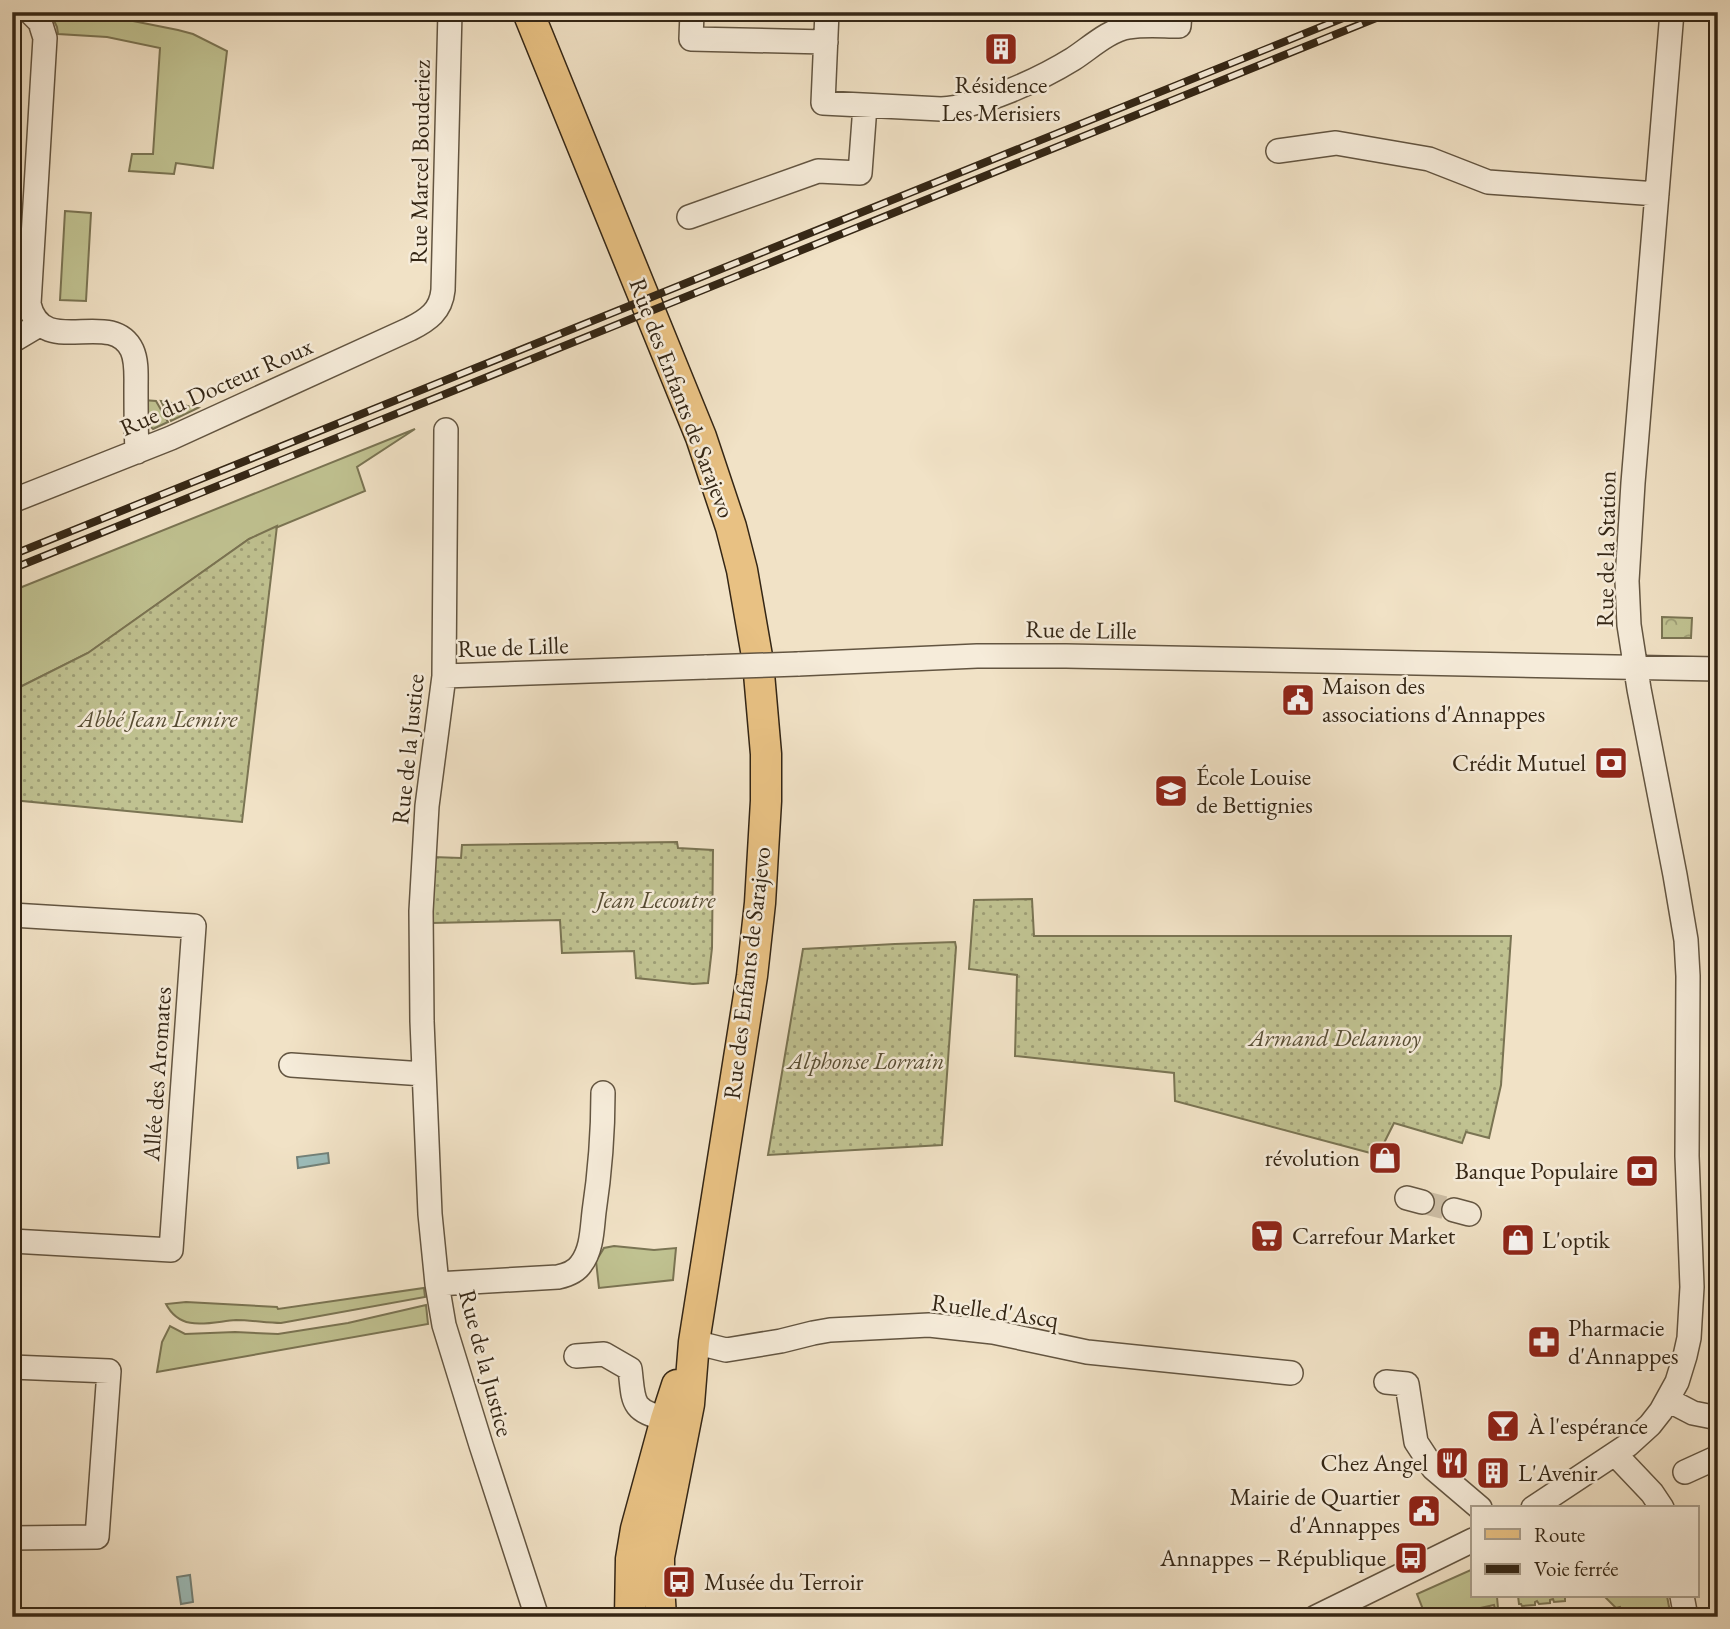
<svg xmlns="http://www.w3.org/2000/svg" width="1730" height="1629" viewBox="0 0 1730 1629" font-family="'EB Garamond',serif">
  <defs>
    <pattern id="park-crowns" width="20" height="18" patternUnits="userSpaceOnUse" patternTransform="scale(1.75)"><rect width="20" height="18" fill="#c0c291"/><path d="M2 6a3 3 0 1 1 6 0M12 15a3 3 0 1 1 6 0" fill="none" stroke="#9d9d75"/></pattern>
    <pattern id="garden-dots" width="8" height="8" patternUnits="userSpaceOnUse" patternTransform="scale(1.75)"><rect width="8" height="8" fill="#c0c291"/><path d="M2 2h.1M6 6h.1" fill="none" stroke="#9d9d75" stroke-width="1.8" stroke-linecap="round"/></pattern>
  </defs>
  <rect width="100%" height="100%" fill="#f1e2c6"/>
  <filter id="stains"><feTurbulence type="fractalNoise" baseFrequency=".00286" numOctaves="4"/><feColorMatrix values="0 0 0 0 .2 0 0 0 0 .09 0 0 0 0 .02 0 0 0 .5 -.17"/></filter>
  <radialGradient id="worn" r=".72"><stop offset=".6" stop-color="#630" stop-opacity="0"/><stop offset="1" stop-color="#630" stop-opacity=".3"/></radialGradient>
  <!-- grass -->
  <path fill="#c0c291" stroke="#7a7453" stroke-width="2" d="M50,12H88L178,30L193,34L227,51L213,168L176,163L174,174L129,171L132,154H153L160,48L107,37L58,34L57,27Z
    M65,211L91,213L86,301L60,300Z
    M143,400L156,401L168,422L153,429C143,421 144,411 143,400Z
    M161,401L198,408L171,421Z
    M415,429L357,467L365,491L249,539L88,653L12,691V591Z
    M614,1246L654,1250L676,1248L673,1280L599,1288L596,1261L604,1248Z
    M424,1288L425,1297L281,1323C267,1323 251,1320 236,1320C210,1322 181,1333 166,1304L186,1302L277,1307L278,1309Z
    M426,1305L428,1324L157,1372L162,1342L170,1326L185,1334L235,1332L278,1334L348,1323Z
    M1473,1569V1596H1506L1497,1597L1498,1608L1495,1609L1494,1605L1480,1608V1617H1426L1417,1594Z
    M1518,1596H1568V1597H1565V1601L1554,1602L1553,1599L1550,1600V1603L1539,1604L1537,1601L1535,1602V1605L1522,1606L1521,1604H1519Z
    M1604,1596H1667L1670,1612C1654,1616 1639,1619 1623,1613L1620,1607L1616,1608Z"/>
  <!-- park -->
  <path fill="url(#park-crowns)" stroke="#7a7453" stroke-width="2" d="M1662,617L1692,618L1691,638H1662Z"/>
  <!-- garden -->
  <path fill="url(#garden-dots)" stroke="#7a7453" stroke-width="2" d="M277,526L242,822L12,800V691L88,653L249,539Z
    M677,842L678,848L713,850L712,948L708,983L693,984L636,978L634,951L562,953L560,920L432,923L433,857L461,858L462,845Z
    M1032,899L1034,936H1511L1501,1085L1489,1138L1466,1132L1462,1143L1394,1123L1378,1155L1175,1101L1174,1073L1015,1056L1017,975L969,969L974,900Z
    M955,942L956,947L942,1145L768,1155L803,949L895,944Z"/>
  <!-- water -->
  <path fill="#9cbdbb" stroke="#728179" stroke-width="2" d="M328,1153L329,1163L298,1168L297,1157Z
    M190,1575L193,1602L181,1604L177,1577Z"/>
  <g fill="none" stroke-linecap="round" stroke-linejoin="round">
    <!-- minor-tunnel -->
    <path stroke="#cbbca3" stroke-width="23" stroke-dasharray="23 11" stroke-linecap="butt" d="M1422,1202L1454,1210"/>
    <defs>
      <path id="minor" d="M30,12L40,22L45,38L29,304C42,360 111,307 132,350C137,361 136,375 136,387C136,408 136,430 137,452
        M692,12L691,39L826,42
        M827,12L823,103L941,109C980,107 1039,80 1073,59C1090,48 1109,30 1129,27C1145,24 1163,26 1179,26L1180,12
        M1278,151L1336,143L1429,159L1488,182L1657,194
        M689,217L818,171L860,173L865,106
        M12,341L39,325
        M446,430L444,676L427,806L421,911L422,1021L430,1214L437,1284L444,1325L481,1445L537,1617
        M12,501L171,438L410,329C428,320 441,311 443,290L450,12
        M798,664L977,656H1066L1718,669
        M444,676L707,667
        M12,915L194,926L171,1250L12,1241
        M291,1065L424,1074
        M1407,1198L1422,1202
        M1454,1210L1469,1214
        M437,1284L558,1277C567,1275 576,1272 581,1264C592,1250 592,1229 594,1212C600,1172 603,1133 603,1093
        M694,1342L726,1350L781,1341L813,1333L830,1330L929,1325L993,1332L1087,1352L1291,1373
        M576,1356L604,1354L630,1369C634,1402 630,1410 666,1419
        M12,1367L109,1371L97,1537L12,1538
        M1386,1382L1407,1384L1416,1442L1433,1468L1480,1508
        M1668,1400L1693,1413L1718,1418
        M1615,1454L1652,1493L1662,1508
        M1685,1472L1718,1457
        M1533,1508L1628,1445L1650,1425L1661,1411L1677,1382L1685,1356L1689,1338L1692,1287L1687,1156L1688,976L1686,940L1675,875L1639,689L1629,625L1627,581L1633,483L1672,12
        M1682,1596L1686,1617
        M1316,1617L1473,1540"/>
      <path id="major" d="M528,12L701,437L731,527L742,570L758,662L766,754V801L760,903L752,976L694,1342L689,1404L659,1557V1585L661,1617
        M630,1617L631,1559L636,1529L666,1419L677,1385"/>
    </defs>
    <!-- minor casing -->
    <use href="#minor" stroke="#635541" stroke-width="26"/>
    <!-- major casing -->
    <use href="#major" stroke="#342615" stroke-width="33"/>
    <!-- minor -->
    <use href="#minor" stroke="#f6ecda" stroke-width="23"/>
    <!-- major -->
    <use href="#major" stroke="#e8c183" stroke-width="30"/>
    <defs>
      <path id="rail" d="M12,555L1358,12
        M12,569L1391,12"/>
    </defs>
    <!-- rail casing -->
    <use href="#rail" stroke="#342615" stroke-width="8"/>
    <!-- rail -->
    <use href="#rail" stroke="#f6ecda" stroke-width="5" stroke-dasharray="16" stroke-linecap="butt"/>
    <defs>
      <path id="minor-bridge" d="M707,667L798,664"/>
    </defs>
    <!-- minor-bridge casing -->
    <use href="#minor-bridge" stroke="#635541" stroke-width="26" stroke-linecap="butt"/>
    <!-- minor-bridge -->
    <use href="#minor-bridge" stroke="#f6ecda" stroke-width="23"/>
  </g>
  <!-- icons -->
  <defs>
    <symbol id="building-square" viewBox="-11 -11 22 22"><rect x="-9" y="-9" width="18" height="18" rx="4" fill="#8f2418" stroke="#f6ecda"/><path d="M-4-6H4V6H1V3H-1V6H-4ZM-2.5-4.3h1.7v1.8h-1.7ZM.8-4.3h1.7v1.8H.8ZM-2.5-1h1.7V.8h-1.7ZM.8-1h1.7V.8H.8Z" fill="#fff"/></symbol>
    <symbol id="civic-square" viewBox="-11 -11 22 22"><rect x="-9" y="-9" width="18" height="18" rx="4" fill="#8f2418" stroke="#f6ecda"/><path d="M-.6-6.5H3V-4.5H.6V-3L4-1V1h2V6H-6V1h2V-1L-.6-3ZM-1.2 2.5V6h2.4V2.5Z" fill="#fff"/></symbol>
    <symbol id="bank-square" viewBox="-11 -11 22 22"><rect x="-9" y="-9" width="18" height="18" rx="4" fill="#8f2418" stroke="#f6ecda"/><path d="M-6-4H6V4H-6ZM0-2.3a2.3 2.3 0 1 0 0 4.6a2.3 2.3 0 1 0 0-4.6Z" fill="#fff"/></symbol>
    <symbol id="school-square" viewBox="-11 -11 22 22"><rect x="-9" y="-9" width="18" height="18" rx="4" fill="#8f2418" stroke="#f6ecda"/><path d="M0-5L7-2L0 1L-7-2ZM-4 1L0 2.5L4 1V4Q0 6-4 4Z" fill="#fff"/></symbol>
    <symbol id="shop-square" viewBox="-11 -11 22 22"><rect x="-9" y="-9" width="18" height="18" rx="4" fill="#8f2418" stroke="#f6ecda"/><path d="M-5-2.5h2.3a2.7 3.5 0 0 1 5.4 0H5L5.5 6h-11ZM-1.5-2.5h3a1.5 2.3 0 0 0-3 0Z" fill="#fff"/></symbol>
    <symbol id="supermarket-square" viewBox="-11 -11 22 22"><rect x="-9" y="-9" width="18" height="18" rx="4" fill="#8f2418" stroke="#f6ecda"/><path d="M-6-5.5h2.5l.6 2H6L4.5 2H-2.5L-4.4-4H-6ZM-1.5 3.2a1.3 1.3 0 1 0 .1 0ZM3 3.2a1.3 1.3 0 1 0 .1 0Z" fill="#fff"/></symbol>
    <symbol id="pharmacy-square" viewBox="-11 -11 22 22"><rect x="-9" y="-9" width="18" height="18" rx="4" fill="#8f2418" stroke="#f6ecda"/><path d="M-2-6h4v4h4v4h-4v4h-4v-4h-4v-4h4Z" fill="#fff"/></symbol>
    <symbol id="bar-square" viewBox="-11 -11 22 22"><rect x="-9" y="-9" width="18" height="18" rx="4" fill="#8f2418" stroke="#f6ecda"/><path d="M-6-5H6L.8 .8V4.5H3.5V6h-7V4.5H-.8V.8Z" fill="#fff"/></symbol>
    <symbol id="restaurant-square" viewBox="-11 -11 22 22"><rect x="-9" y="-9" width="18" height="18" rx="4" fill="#8f2418" stroke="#f6ecda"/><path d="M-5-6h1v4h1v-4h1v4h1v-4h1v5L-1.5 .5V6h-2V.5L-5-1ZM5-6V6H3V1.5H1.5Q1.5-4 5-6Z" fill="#fff"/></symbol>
    <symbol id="bus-square" viewBox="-11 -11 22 22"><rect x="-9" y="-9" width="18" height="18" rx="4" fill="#8f2418" stroke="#f6ecda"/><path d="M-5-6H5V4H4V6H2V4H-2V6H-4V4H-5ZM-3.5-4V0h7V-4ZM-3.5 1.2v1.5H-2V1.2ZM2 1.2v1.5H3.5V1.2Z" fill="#fff"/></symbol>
  </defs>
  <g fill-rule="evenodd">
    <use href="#building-square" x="982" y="30" width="38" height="38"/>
    <use href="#civic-square" x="1279" y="681" width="38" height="38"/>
    <use href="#bank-square" x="1592" y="744" width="38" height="38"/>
    <use href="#school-square" x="1152" y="772" width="38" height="38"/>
    <use href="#shop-square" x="1366" y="1139" width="38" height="38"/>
    <use href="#bank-square" x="1623" y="1152" width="38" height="38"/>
    <use href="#supermarket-square" x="1248" y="1217" width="38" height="38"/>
    <use href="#shop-square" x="1499" y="1221" width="38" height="38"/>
    <use href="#pharmacy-square" x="1525" y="1323" width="38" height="38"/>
    <use href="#bar-square" x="1484" y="1407" width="38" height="38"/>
    <use href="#restaurant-square" x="1433" y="1444" width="38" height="38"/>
    <use href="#building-square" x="1474" y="1454" width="38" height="38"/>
    <use href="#civic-square" x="1405" y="1492" width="38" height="38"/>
    <use href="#bus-square" x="1392" y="1539" width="38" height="38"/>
    <use href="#bus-square" x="660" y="1563" width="38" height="38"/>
  </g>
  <g text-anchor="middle" stroke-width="5" stroke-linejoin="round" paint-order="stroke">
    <!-- poi labels -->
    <g font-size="24" fill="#342615" stroke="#f6ecda" text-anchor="start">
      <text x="1001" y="93" text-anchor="middle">Résidence<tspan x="1001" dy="28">Les Merisiers</tspan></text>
      <text x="1322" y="694">Maison des<tspan x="1322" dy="28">associations d'Annappes</tspan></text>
      <text x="1586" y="771" text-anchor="end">Crédit Mutuel</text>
      <text x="1196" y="785">École Louise<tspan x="1196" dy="28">de Bettignies</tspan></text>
      <text x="1360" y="1166" text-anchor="end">révolution</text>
      <text x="1618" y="1179" text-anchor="end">Banque Populaire</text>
      <text x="1292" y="1244">Carrefour Market</text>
      <text x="1542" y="1248">L'optik</text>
      <text x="1568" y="1336">Pharmacie<tspan x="1568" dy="28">d'Annappes</tspan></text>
      <text x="1528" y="1434">À l'espérance</text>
      <text x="1428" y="1471" text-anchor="end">Chez Angel</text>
      <text x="1518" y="1481">L'Avenir</text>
      <text x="1400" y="1505" text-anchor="end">Mairie de Quartier<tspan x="1400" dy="28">d'Annappes</tspan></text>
      <text x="1386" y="1566" text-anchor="end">Annappes – République</text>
      <text x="704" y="1590">Musée du Terroir</text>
    </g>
    <!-- street labels -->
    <g font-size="24" fill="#342615" stroke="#f6ecda">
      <text transform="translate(420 162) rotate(-89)" y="8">Rue Marcel Bouderiez</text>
      <text transform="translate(216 387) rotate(-24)" y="8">Rue du Docteur Roux</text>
      <text transform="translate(682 398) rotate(69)" y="8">Rue des Enfants de Sarajevo</text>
      <text transform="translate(1606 549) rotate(-89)" y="8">Rue de la Station</text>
      <text transform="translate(1081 630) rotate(1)" y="8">Rue de Lille</text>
      <text transform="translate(513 647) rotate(-2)" y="8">Rue de Lille</text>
      <text transform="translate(408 749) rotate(-84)" y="8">Rue de la Justice</text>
      <text transform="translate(747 973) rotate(-83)" y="8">Rue des Enfants de Sarajevo</text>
      <text transform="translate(157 1074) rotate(-86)" y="8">Allée des Aromates</text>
      <text transform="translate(995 1311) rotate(8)" y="8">Ruelle d'Ascq</text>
      <text transform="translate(486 1363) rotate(75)" y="8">Rue de la Justice</text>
    </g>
    <!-- park labels -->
    <g font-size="24" font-style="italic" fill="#574d34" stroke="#f6ecda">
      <text x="158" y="727">Abbé Jean Lemire</text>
      <text x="656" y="908">Jean Lecoutre</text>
      <text x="1335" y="1046">Armand Delannoy</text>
      <text x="866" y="1069">Alphonse Lorrain</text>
    </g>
  </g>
  <!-- margin -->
  <rect width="1730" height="1629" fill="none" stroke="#f1e2c6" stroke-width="42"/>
  <rect x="14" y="14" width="1702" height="1601" fill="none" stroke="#342615" stroke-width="3.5"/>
  <rect x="21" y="21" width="1688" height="1587" fill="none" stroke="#342615" stroke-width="2"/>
  <!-- legend -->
  <rect x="1471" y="1506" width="228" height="91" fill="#f6ecda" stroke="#a89d8b" stroke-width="2"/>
  <rect x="1485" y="1529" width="35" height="10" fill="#e8c183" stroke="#a89d8b" stroke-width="2"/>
  <text x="1534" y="1542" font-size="21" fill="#342615">Route</text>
  <rect x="1485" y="1564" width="35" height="10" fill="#342615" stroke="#a89d8b" stroke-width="2"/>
  <text x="1534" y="1576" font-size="21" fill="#342615">Voie ferrée</text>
  <rect width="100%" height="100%" filter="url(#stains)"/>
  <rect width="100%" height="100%" fill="url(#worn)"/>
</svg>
